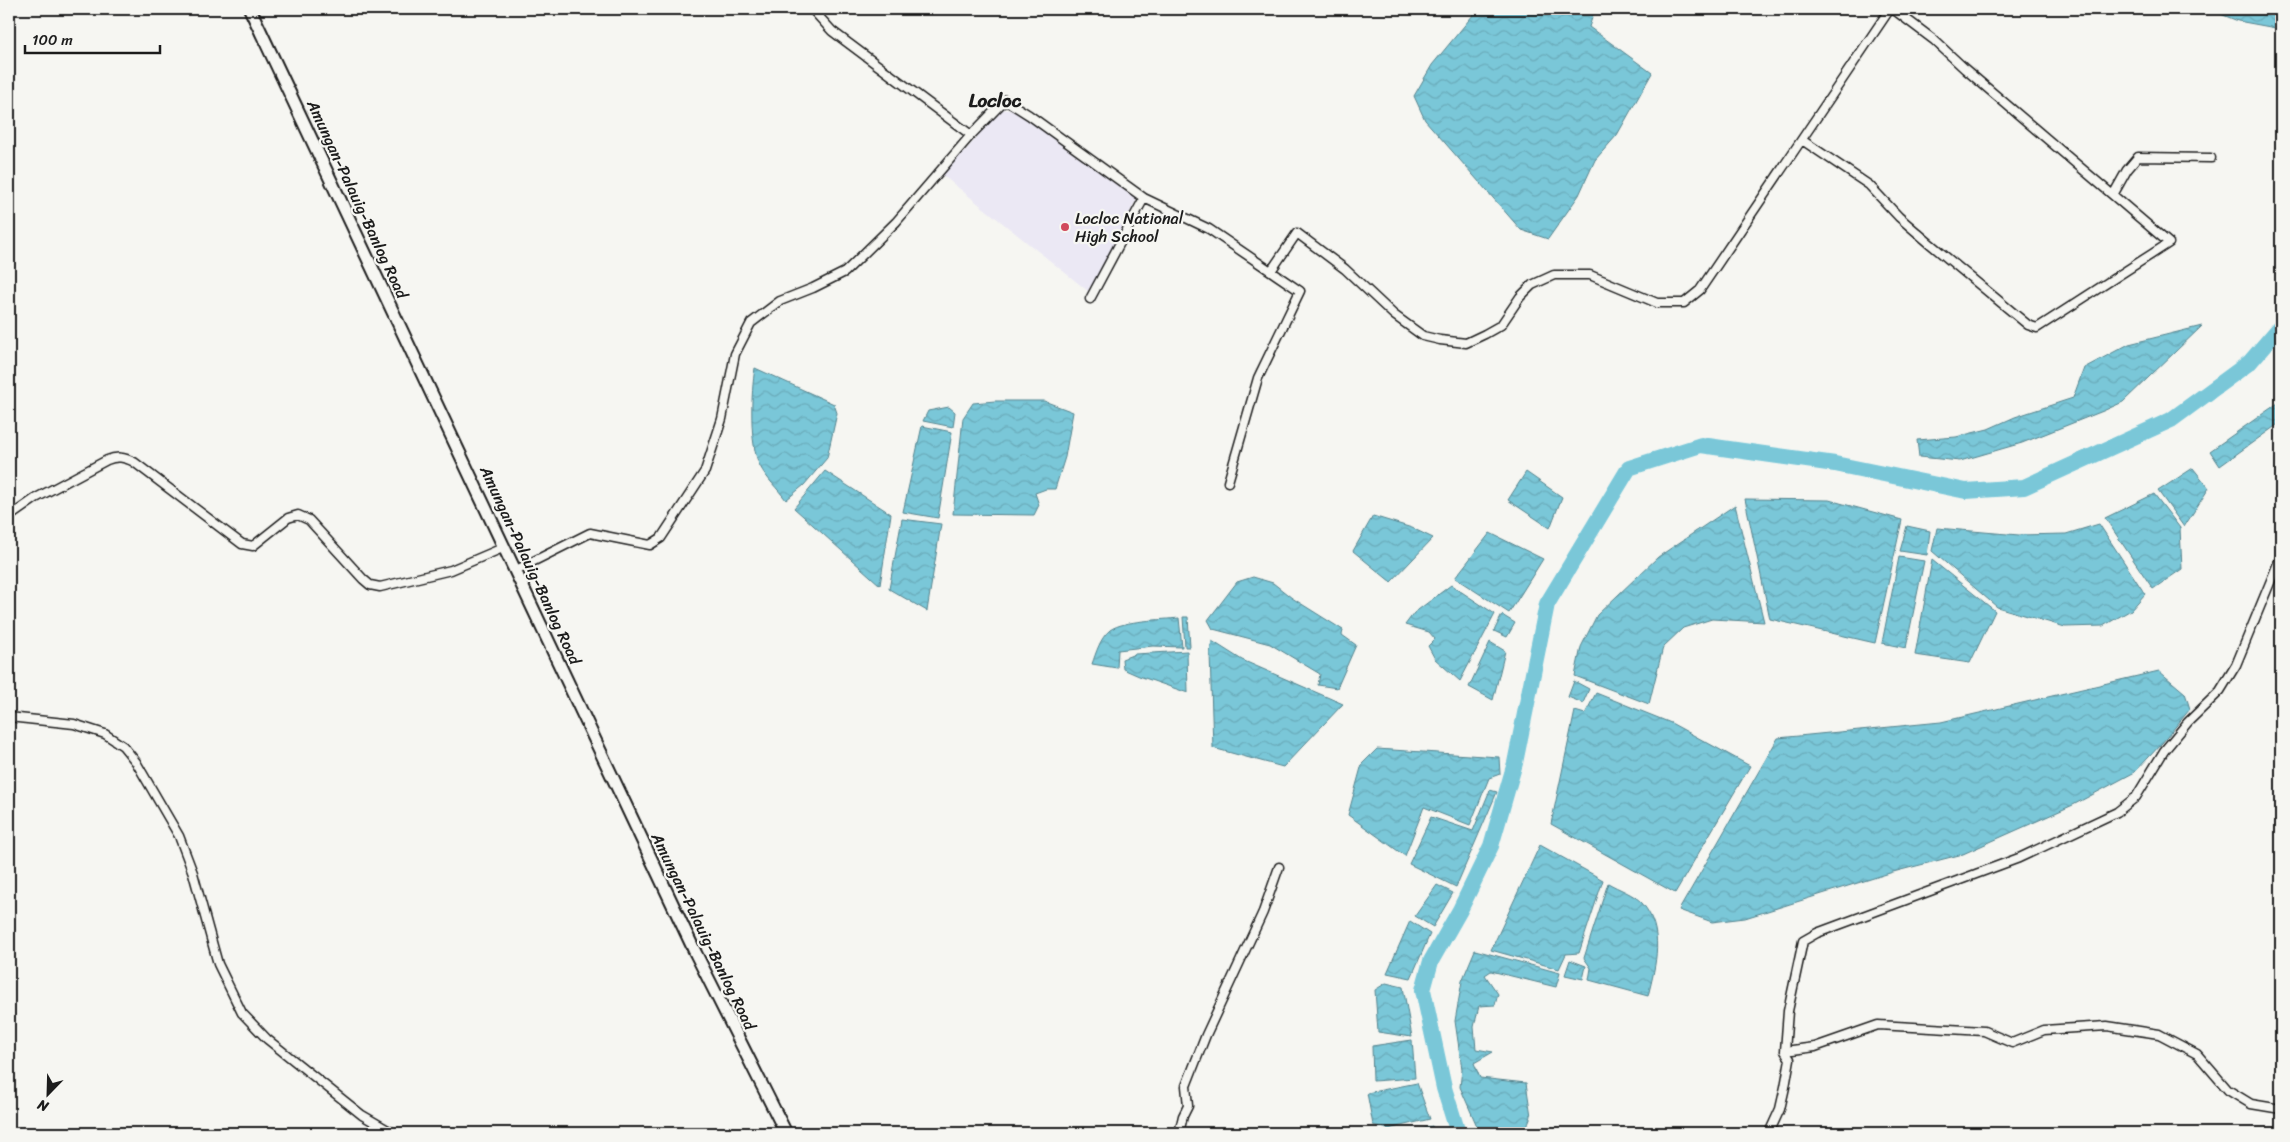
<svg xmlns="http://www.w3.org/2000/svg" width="2290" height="1142" viewBox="0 0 2290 1142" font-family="Sriracha,sans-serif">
  <defs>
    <pattern id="water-waves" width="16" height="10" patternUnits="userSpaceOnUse" patternTransform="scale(1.25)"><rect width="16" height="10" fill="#7ac7d8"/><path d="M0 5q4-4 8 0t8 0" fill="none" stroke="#69aab9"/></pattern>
  </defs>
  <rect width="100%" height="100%" fill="#f6f6f2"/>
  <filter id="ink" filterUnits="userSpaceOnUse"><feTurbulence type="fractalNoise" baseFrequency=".02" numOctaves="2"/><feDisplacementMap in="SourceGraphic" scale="10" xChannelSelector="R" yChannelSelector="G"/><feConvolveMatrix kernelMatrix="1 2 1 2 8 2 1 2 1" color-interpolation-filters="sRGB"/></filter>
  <g filter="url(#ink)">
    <!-- built -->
    <path fill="#ebe8f4" d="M1001,109L1015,111L1137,198L1109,255L1088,291L941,174L966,150Z"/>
    <!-- water -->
    <path fill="url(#water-waves)" stroke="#54838d" d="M1478,9H1595L1589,27L1652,73L1617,135L1595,160L1579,195L1548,239L1521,230L1425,120L1414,96L1432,65Z
      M2208,9H2281V29L2238,21Z
      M2202,326L2123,402L2103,411L2022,443L1960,461L1919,457L1917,440L1956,437L1988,429L2015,417L2073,398L2084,368L2129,344Z
      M755,368L834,404L837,413L827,458L804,485L786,500C778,489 766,478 760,466C749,445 751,392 755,368Z
      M995,401H1044L1073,412L1065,457L1055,489H1046L1035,493L1039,505L1034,515L953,514L963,418L973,403Z
      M2281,401V422L2220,466L2210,451Z
      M949,407L955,412L953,427L923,421L928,411Z
      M922,426L952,432L938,518L903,512Z
      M2193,468L2209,488L2184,527L2158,491Z
      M825,471L891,514L880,585L794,508Z
      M1526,472L1562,497L1550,528L1508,500Z
      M2154,494L2180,528L2182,569L2153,589L2105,518Z
      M1745,499L1829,500L1902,520L1875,643L1770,619Z
      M1735,505L1764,622L1712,619L1683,628L1663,647L1649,704L1575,676L1581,647L1597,615L1658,557Z
      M1373,516L1412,528L1433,538L1391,582L1353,551Z
      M902,519L941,524L927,611L889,589Z
      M2099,524L2145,594L2131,610L2103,626L2065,627L1997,607L1932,551L1937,528L2019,535L2066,534Z
      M1907,526L1930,531L1927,555L1900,551Z
      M1490,533L1543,559L1509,613L1455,578Z
      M1899,557L1924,561L1906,648L1882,643Z
      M1932,560L1995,611L1970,663L1915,655Z
      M1253,577L1273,583L1292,598L1343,630L1342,635L1356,645L1337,688L1318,685L1320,674L1270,644L1213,629L1208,620L1237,582Z
      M1451,585L1495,614L1460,681L1435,659L1428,646L1435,639L1429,632L1405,625L1414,613Z
      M1502,615L1515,623L1507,637L1494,631Z
      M1183,617H1188L1190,647H1185Z
      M1179,618L1182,647L1153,646L1118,650L1117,668L1092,664C1096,653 1100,638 1110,630C1124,620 1162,620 1179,618Z
      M1212,641L1242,660L1343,704L1283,767L1213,748L1210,653Z
      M1490,642L1505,651L1493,700L1469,687Z
      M1187,651L1188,693L1139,676L1123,669L1122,659L1135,654Z
      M2159,671L2185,693L2190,709L2162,743L2135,772L2073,805L1963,854L1893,872L1745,918L1712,922L1679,910L1778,738L1941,722Z
      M1574,681L1589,689L1583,703L1568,697Z
      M1596,693L1671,723L1750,766L1675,893L1551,824L1575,711L1585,714Z
      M1377,749L1499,757L1500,774L1489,778L1470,825L1424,807L1405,856L1348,815L1362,764Z
      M1490,790L1497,792L1456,887L1409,864L1431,817L1473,831Z
      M1540,845L1603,880L1579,953L1566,954L1559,969L1491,950Z
      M1608,883C1618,889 1634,894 1642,903C1665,930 1656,964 1648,996L1589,980L1591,968L1584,958Z
      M1437,885L1453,893L1433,927L1415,916Z
      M1410,921L1430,934L1411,978L1387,973Z
      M1475,950L1560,973L1556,987L1491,971L1485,975L1498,994L1495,1005L1479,1006L1474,1027L1476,1049L1493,1052L1474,1063L1480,1078L1526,1083L1531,1116L1524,1133H1480L1460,1087L1462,1069L1455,1021L1462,981Z
      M1570,960L1586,966L1583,979L1565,975Z
      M1386,983L1403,987L1412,1037L1378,1032L1375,990Z
      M1412,1040L1415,1078L1373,1081L1372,1046Z
      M1417,1083L1430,1119L1388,1129L1373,1125L1367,1093Z
      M1432,1126L1435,1133H1408Z"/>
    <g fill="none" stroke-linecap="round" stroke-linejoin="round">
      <!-- river -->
      <path stroke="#7ac7d8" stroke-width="16" d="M1458,1133L1444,1088L1423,990L1431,961L1460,910L1491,846L1515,763L1547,604L1629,468L1701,445L1835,464L1966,491L2024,487L2171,420L2250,362L2281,326"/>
      <defs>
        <path id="minor" d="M971,135L1005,100L1029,115L1144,198L1209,229L1300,291L1258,378L1228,482
          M1802,140L1869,185L1899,217L1928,242L2028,325L2037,328L2169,243L1965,69L1934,40L1893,9
          M2113,195L2127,170L2138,157L2211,158
          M1271,271L1297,233L1345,269L1394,315L1423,336L1440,340L1466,343L1485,334L1501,325L1520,297L1532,285L1554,275H1590L1657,303H1684L1700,290L1890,9
          M1090,299L1144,198
          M9,517L36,498L107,460C117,456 124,457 134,462L242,544L253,546L288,518L298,515L309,520L363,579L370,585L380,587L451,570L505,547
          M516,570L590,533L650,545L661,538L705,471L722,419L735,354L751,323L780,301L813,288L845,272L896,222L971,135L832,31L812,9
          M9,717L74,724L105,734L123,746L136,762L179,836L193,873L218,964L242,1013L267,1039L362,1115L393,1133
          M1785,1051L1815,1047L1878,1025L1984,1031L2012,1043L2044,1030L2107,1026L2159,1034L2197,1054L2228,1090L2251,1104L2281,1109
          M1179,1133L1183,1116L1188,1106L1186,1086L1206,1035L1263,912L1279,867
          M1769,1133L1780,1109L1785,1087L1790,1059L1785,1051L1788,1011L1803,941L1817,933L2019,858L2117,812L2136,797L2164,751L2188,722L2220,691L2236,665L2281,556"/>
        <path id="secondary" d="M250,9L696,954L786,1133"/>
      </defs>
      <!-- minor casing -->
      <use href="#minor" stroke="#1c1c1c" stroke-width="11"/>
      <!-- secondary casing -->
      <use href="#secondary" stroke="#1c1c1c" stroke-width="15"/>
      <!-- minor -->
      <use href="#minor" stroke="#f6f6f2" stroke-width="8"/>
      <!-- secondary -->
      <use href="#secondary" stroke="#f6f6f2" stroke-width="11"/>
    </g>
  </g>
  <!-- markers -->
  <circle fill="#d1495b" stroke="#f6f6f2" stroke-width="2" cx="1065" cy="227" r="5"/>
  <g text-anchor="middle" stroke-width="4.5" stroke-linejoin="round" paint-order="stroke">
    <!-- street labels -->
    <g font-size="16" fill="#1c1c1c" stroke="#f6f6f2">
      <text transform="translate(358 199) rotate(65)" y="6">Amungan-Palauig-Banlog Road</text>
      <text transform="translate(531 565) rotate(65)" y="6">Amungan-Palauig-Banlog Road</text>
      <text transform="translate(704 931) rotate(64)" y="6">Amungan-Palauig-Banlog Road</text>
    </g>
    <!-- poi labels -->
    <g font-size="16" fill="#1c1c1c" stroke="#f6f6f2" text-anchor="start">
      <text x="1075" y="224">Locloc National<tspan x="1075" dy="18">High School</tspan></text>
    </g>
    <!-- quarter labels -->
    <g font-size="19" font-weight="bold" fill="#1c1c1c" stroke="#f6f6f2">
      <text x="995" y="107">Locloc</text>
    </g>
  </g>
  <!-- margin -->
  <rect width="2290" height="1142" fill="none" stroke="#f6f6f2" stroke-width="30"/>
  <rect x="15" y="15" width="2260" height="1112" fill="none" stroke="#1c1c1c" stroke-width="2" filter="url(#ink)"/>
  <!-- north arrow -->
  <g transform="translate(48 1094) rotate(203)" stroke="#f6f6f2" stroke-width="4" paint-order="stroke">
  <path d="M0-4L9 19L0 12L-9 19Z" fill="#1c1c1c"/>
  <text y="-8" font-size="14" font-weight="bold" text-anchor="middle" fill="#1c1c1c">N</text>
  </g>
  <!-- scale -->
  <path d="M25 45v8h135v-8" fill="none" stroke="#1c1c1c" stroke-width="2.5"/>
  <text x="32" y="45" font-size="15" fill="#1c1c1c" stroke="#f6f6f2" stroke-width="4" paint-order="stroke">100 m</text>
</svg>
